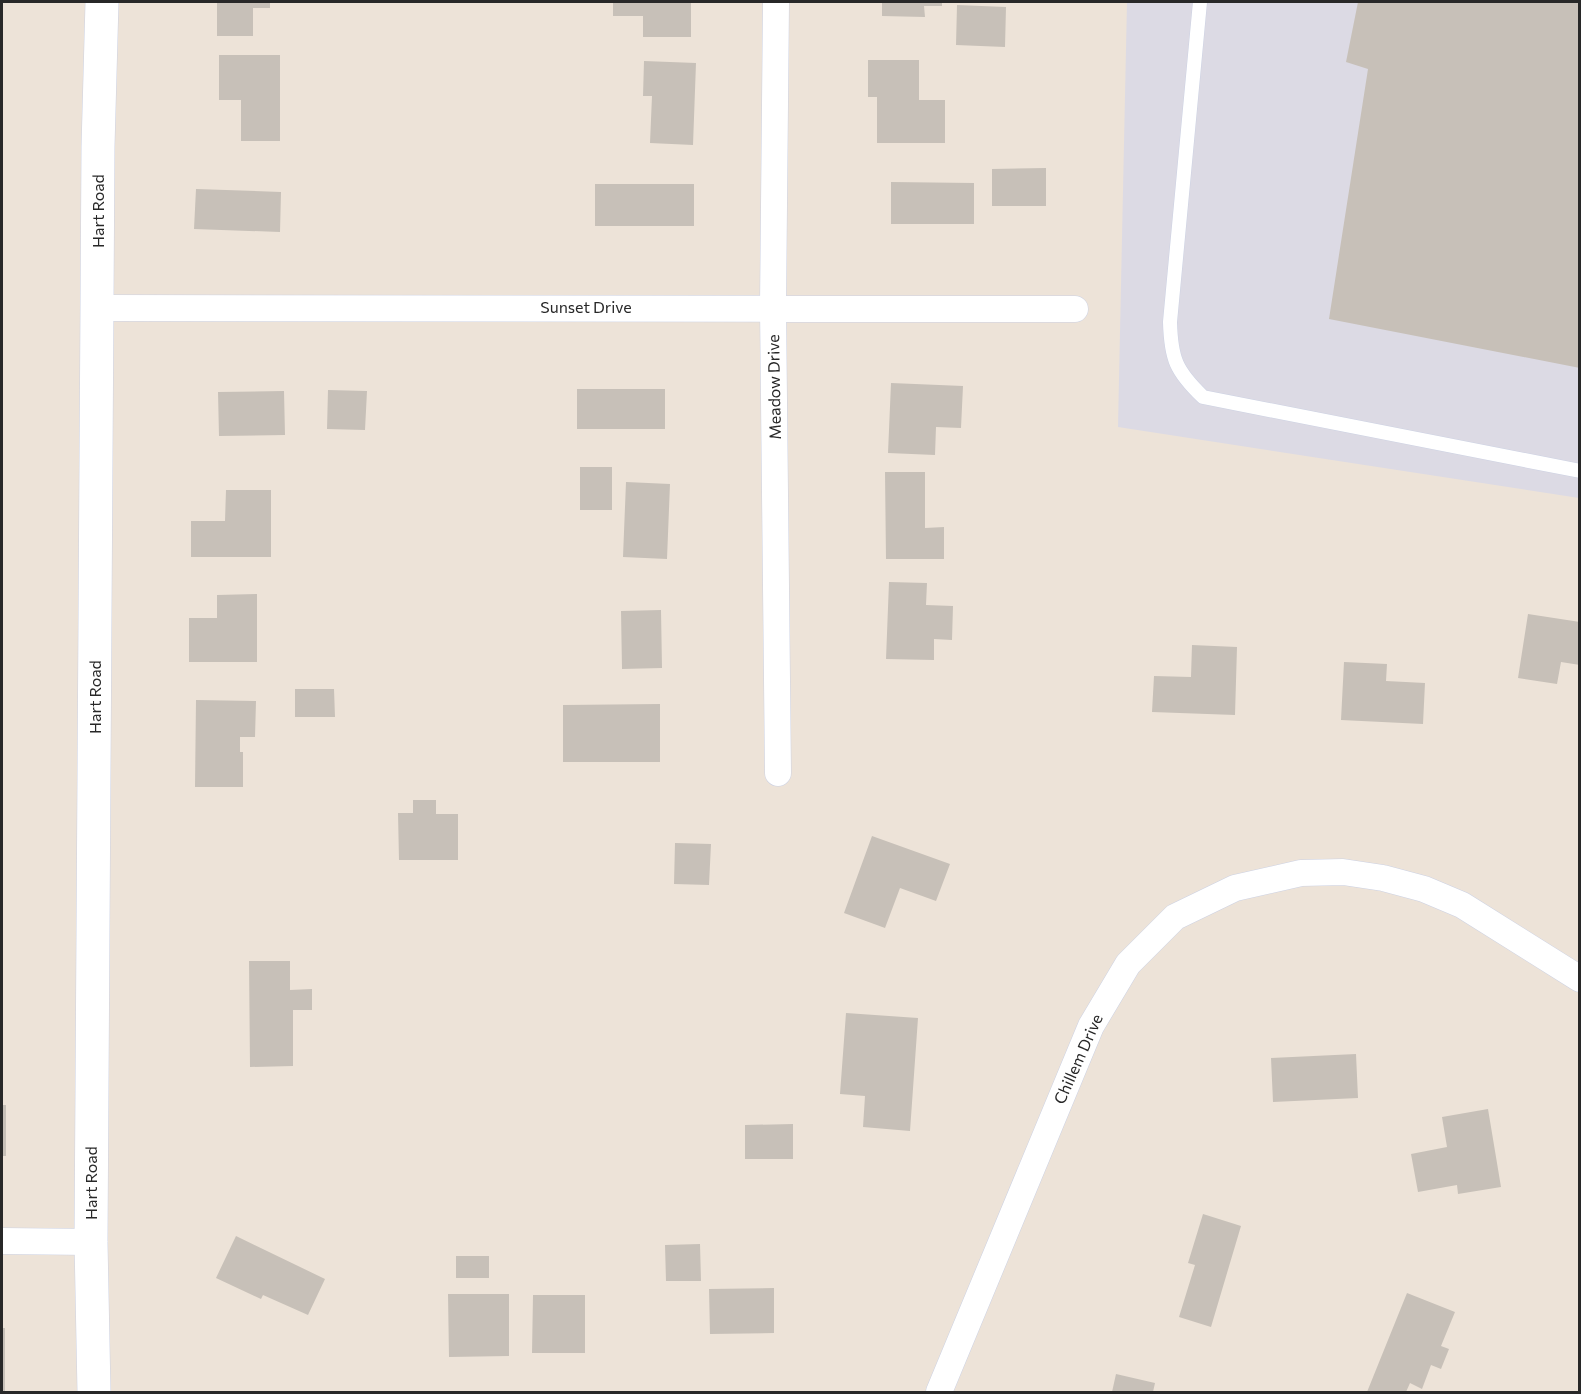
<svg xmlns="http://www.w3.org/2000/svg" width="1581" height="1394" viewBox="0 0 1581 1394" font-family="Commissioner,sans-serif">
  <rect width="100%" height="100%" fill="#ede3d8"/>
  <!-- industrial -->
  <path fill="#dcdae4" d="M1127,2H1579V498L1118,427Z"/>
  <!-- building -->
  <path fill="#c7c0b8" d="M217,2H270V8H253V36H217Z
    M613,2H691V37H643V16H613Z
    M882,2H942V6H924L925,17L882,16Z
    M1358,2H1580V368L1329,319L1368,69L1346,62Z
    M957,5L1006,7L1005,47L956,45Z
    M219,55H280V141H241V100H219Z
    M868,60H919V100H945V143H877V97H868Z
    M644,61L696,63L693,145L650,143L652,96H643Z
    M1046,168V206H992V169Z
    M891,182L974,183V224H891Z
    M595,184H694V226H595Z
    M196,189L281,192L280,232L194,229Z
    M891,383L963,386L961,428L936,427L935,455L888,453Z
    M577,389H665V429H577Z
    M328,390L367,391L365,430L327,429Z
    M284,391L285,435L219,436L218,392Z
    M580,467H612V510H580Z
    M885,472H925V528L944,527V559H886Z
    M626,482L670,484L667,559L623,557Z
    M226,490H271V557H191V521H225Z
    M889,582L927,583L926,605L953,606L952,640L934,639V660L886,659Z
    M257,594V662H189V618H217V595Z
    M661,610L662,668L622,669L621,611Z
    M1528,614L1580,622V665L1561,662L1557,684L1518,678Z
    M1192,645L1237,647L1235,715L1152,712L1154,676L1191,677Z
    M1344,662L1387,664L1386,681L1425,683L1423,724L1341,720Z
    M295,689H334L335,717H295Z
    M196,700L256,701L255,737H240V752H243V787H195Z
    M660,704V762H563V705Z
    M413,800H436V814H458V860H399L398,813H413Z
    M872,836L950,864L936,901L900,888L885,928L844,913Z
    M675,843L711,844L709,885L674,884Z
    M249,961H290V990L312,989V1010H293V1066L250,1067Z
    M846,1013L918,1018L910,1131L863,1127L865,1096L840,1094Z
    M1356,1054L1358,1098L1273,1102L1271,1058Z
    M2,1105H6V1156H2Z
    M1488,1109L1501,1187L1458,1194L1457,1185L1418,1192L1411,1154L1447,1147L1442,1117Z
    M793,1124V1159H745V1125Z
    M1203,1214L1241,1226L1211,1327L1179,1317L1195,1265L1188,1263Z
    M236,1236L325,1279L308,1315L263,1295L261,1299L216,1278Z
    M700,1244L701,1281H666L665,1245Z
    M456,1256H489V1278H456Z
    M774,1288V1333L710,1334L709,1289Z
    M1407,1293L1455,1312L1441,1346L1449,1349L1441,1369L1431,1365L1422,1389L1410,1383L1406,1392H1367Z
    M448,1294H509V1356L449,1357Z
    M533,1295H585V1353H532Z
    M2,1328H5V1392H2Z
    M1116,1374L1155,1383L1153,1392H1112Z"/>
  <g fill="none" stroke-linecap="round" stroke-linejoin="round">
    <defs>
      <path id="lane" d="M1200,2L1170,322C1171,359 1176,371 1203,397L1580,471"/>
      <path id="street" d="M776,2L773,307L778,773
        M97,308L1075,309
        M2,1241L91,1242
        M939,1392L1091,1026L1128,964L1175,917L1235,888L1301,873L1343,872L1383,878L1424,889L1462,905L1580,979"/>
      <path id="secondary" d="M94,1392L91,1242L98,147L102,2"/>
    </defs>
    <!-- lane casing -->
    <use href="#lane" stroke="#cdd2e3" stroke-width="15"/>
    <!-- street casing -->
    <use href="#street" stroke="#cdd2e3" stroke-width="27"/>
    <!-- secondary casing -->
    <use href="#secondary" stroke="#cdd2e3" stroke-width="34"/>
    <!-- lane -->
    <use href="#lane" stroke="#fff" stroke-width="14"/>
    <!-- street -->
    <use href="#street" stroke="#fff" stroke-width="26"/>
    <!-- secondary -->
    <use href="#secondary" stroke="#fff" stroke-width="33"/>
  </g>
  <g text-anchor="middle" stroke-width="4.5" stroke-linejoin="round" paint-order="stroke">
    <!-- street labels -->
    <g font-size="16" fill="#282828" stroke="#fff">
      <text transform="translate(98 211) rotate(-90)" y="6">Hart Road</text>
      <text x="586" y="313">Sunset Drive</text>
      <text transform="translate(774 387) rotate(-91)" y="6">Meadow Drive</text>
      <text transform="translate(95 697) rotate(-90)" y="6">Hart Road</text>
      <text transform="translate(1078 1059) rotate(-66)" y="6">Chillem Drive</text>
      <text transform="translate(91 1183) rotate(-90)" y="6">Hart Road</text>
    </g>
  </g>
  <!-- border -->
  <rect width="1581" height="1394" fill="none" stroke="#282828" stroke-width="6"/>
</svg>
